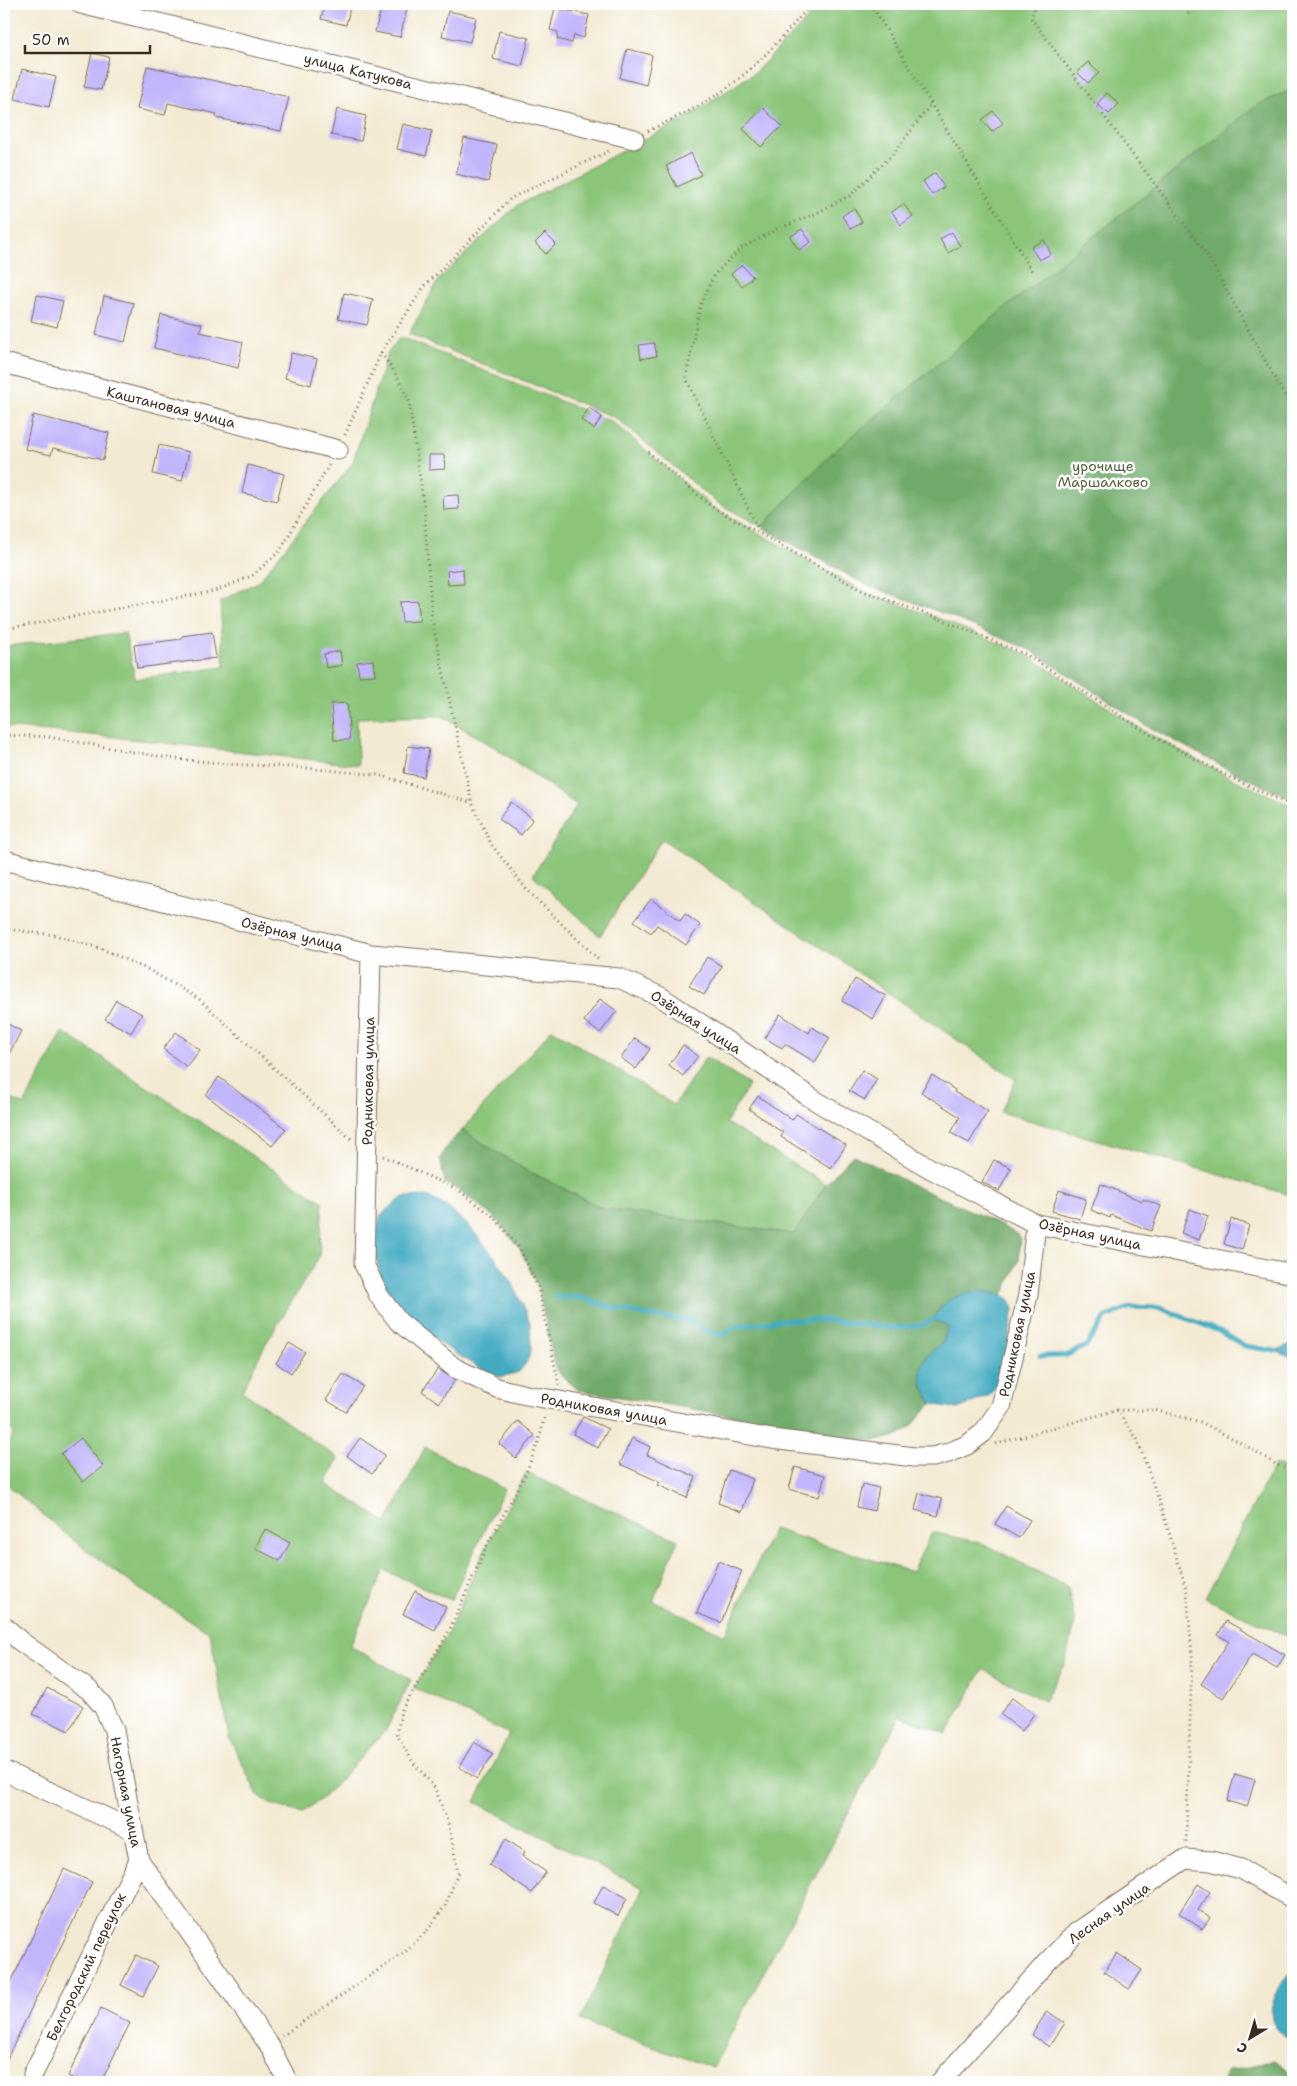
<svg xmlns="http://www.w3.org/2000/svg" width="1297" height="2086" viewBox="0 0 1297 2086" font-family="'Shantell Sans',sans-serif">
  <rect width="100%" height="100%" fill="#fff"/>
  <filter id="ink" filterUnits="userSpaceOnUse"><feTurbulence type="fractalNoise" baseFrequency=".02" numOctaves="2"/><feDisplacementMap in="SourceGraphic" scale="10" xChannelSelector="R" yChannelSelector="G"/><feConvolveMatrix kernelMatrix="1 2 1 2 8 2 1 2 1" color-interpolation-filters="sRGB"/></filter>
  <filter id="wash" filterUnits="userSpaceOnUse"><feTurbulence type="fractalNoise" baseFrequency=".0096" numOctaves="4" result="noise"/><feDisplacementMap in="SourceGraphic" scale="20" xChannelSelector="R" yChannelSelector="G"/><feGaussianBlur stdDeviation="1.12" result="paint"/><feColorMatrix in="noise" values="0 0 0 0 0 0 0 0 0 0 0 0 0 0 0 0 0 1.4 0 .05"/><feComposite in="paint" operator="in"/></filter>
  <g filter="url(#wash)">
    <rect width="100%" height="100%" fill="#f3ead3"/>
    <!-- green -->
    <path fill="#8ac579" stroke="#62784c" d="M819,4H1293V89L1257,105L994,317L829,456L762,527L716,502L616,418L409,334L439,279L516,206L684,119L754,73L801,26Z
      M400,337L613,422L712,507L863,591L943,620L1027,655L1146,732L1231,778L1293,806V1196L1000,1112L1016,1080L662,839L600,936L533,875L577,805L493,746L442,716L357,718L358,765L113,737L4,727V646L125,633L135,679L224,667L220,601L258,582L352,464L388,353Z
      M552,1029L674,1105L706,1057L749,1085L726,1123L826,1184L794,1234L604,1209L524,1169L462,1130Z
      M63,1032L323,1202L319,1257L265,1345L242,1391L338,1458L326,1484L387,1523L425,1447L504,1489L451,1600L384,1570L350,1646L411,1680L386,1730L325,1796L302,1813L270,1804L257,1794L229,1737L210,1633L138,1588L73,1540L4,1482V1454L14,1433L4,1422V1095L24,1105Z
      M1275,1464L1293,1472V1639L1205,1598Z
      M526,1473L678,1540L653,1601L725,1635L773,1529L912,1572L932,1532L982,1543L1068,1587L1075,1623L1064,1666L1044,1701L983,1669L947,1734L900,1716L713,2068L580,2020L643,1888L475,1802L509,1734L414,1688L449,1631L486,1547Z"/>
    <!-- forest -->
    <path fill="#6faa69" stroke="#556a44" d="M1293,89V799L1233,772L1149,727L1030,650L945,614L866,585L762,527L829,456L994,317L1257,105Z
      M462,1130L524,1169L604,1209L794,1234L826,1184L853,1155C878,1166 901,1180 926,1191C958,1205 989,1218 1020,1236L1019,1261L1003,1295L980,1291L941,1306L933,1320L948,1325L943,1342L928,1355L922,1386L932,1404C917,1416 916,1428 896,1436C865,1449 805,1428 772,1423C708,1411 643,1401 578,1390L556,1370L538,1287L520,1249L494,1217L457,1189L445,1183L440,1159L446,1147Z
      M1275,2060L1293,2074V2082H1222L1227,2071Z"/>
    <!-- water -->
    <path fill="#42aac1" stroke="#3e6a70" d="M427,1196L447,1207L468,1225L494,1256L512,1282L530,1323L531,1351L526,1363L519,1372L501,1377L476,1366L453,1352L419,1327L393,1298L380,1274L374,1247L380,1216L403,1197Z
      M980,1291L1003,1295L1010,1300L1014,1309L1006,1354L999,1382L990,1395L958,1409L932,1404L922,1385L921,1368L928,1355L943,1342L948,1326L932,1320C948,1296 953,1296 980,1291Z
      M1293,1343V1358L1275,1351Z
      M1293,1971V2042C1288,2038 1282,2034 1278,2030C1261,2012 1280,1985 1293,1971Z"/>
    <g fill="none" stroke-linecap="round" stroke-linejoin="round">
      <!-- stream -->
      <path stroke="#42aac1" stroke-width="5" d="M556,1297H578L613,1308L650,1316L689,1320L705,1330L722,1335L735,1327L780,1320H822L892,1328L923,1325L932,1320
        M1040,1356H1065L1086,1346L1106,1317L1131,1307L1160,1308L1219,1331L1245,1346L1275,1351"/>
    </g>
    <g id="blocks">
      <!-- building -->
      <path fill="#c1b5fb" d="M325,4H351L346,25L321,19Z
        M382,4L407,9L400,37L375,32Z
        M555,8L589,15L584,38L574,35L572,43L557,39L558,32L550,30Z
        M448,11L476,17L470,42L442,36Z
        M499,31L529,38L522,66L493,59Z
        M627,49L652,55L646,85L620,78Z
        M92,53L109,57L101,90L84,87Z
        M1088,62L1099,73L1088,83L1077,72Z
        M147,66L289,97L281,131L216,118L217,114L168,103L165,115L137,109Z
        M22,69L56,77L49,107L15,99Z
        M1107,93L1119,104L1109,114L1097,104Z
        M763,108L782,126L761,147L743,129Z
        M337,109L366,116L361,141L331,135Z
        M993,111L1003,123L992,132L982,120Z
        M403,124L432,131L426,156L397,149Z
        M464,138L497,145L488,182L456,174Z
        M691,153L701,175L677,187L666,166Z
        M935,173L944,187L932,195L923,181Z
        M903,204L913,216L901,225L892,212Z
        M854,208L862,222L851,229L842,216Z
        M802,229L811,242L799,250L790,237Z
        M952,232L960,246L948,253L940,239Z
        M545,233L556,244L546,254L535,243Z
        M1044,240L1051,254L1039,260L1031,247Z
        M742,265L753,277L742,286L731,274Z
        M344,293L373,299L367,325L338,319Z
        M37,295L63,301L57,327L31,321Z
        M104,296L134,303L125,342L96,335Z
        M161,315L202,324L200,332L243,342L238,368L154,348Z
        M654,343L657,356L641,359L639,345Z
        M291,353L317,359L311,385L285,378Z
        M589,408L602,417L594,429L581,420Z
        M33,415L109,433L103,460L53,448L51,455L25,449Z
        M159,445L189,452L182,481L153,474Z
        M429,455H444L445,469L429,470Z
        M248,465L284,474L277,501L242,493Z
        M458,495L459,509L444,510L443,496Z
        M463,569L464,584L448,585L447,571Z
        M418,601L420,621L402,622L400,602Z
        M212,632L216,658L137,668L134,645L182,639V636Z
        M340,651L342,665L326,668L324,654Z
        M373,660L375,675L359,676L357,662Z
        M347,703L350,740H334L331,704Z
        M408,746L429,749L424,777L404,773Z
        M511,802L533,819L521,835L499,819Z
        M651,899L680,921L685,914L700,925L686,945L657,925L651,933L634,921Z
        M707,957L722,966L704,995L689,986Z
        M855,979L886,996L873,1019L842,1001Z
        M600,999L617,1011L600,1033L584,1021Z
        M116,1000L142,1014L131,1033L105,1019Z
        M780,1014L809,1033L812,1027L830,1038L815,1062L785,1044L782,1048L765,1038Z
        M4,1022L21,1031L4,1064Z
        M176,1032L200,1050L187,1067L163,1049Z
        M635,1038L650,1049L636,1069L621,1058Z
        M683,1045L698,1056L683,1076L669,1065Z
        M862,1070L877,1079L865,1100L849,1091Z
        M932,1075L955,1090L954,1092L988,1111L969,1143L951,1133L960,1117L921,1092Z
        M219,1077L286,1129L272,1146L206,1095Z
        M758,1096L792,1120L796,1114L846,1145L831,1168L781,1137L783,1133L749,1109Z
        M994,1160L1011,1168L999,1191L982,1182Z
        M1101,1184L1142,1201L1143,1199L1161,1206L1151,1231L1111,1215L1110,1218L1091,1210Z
        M1059,1190L1086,1199L1080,1219L1052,1211Z
        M1190,1209L1208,1216L1199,1240L1181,1233Z
        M1231,1219L1249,1225L1242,1250L1224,1244Z
        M289,1343L305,1352L291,1373L276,1363Z
        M438,1369L455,1380L439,1403L422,1391Z
        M343,1374L363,1386L346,1412L326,1400Z
        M583,1417L608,1429L598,1448L573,1434Z
        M518,1421L535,1435L516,1458L499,1444Z
        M81,1438L103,1466L83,1482L61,1454Z
        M360,1438L385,1455L372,1474L347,1456Z
        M632,1438L650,1447L647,1455L696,1477L687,1498L658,1485L660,1482L620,1464Z
        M795,1467L825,1475L819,1497L789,1489Z
        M729,1470L753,1479L742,1512L718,1503Z
        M862,1484L879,1488L874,1511L857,1507Z
        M919,1493L942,1499L938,1516L915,1510Z
        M1006,1506L1030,1520L1019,1538L995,1524Z
        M265,1529L290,1543L280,1561L255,1548Z
        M718,1561L742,1571L721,1623L697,1613Z
        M415,1591L446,1607L435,1630L403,1614Z
        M1226,1621L1285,1655L1277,1668L1252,1654L1223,1698L1201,1684L1229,1641L1218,1635Z
        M47,1688L83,1706L69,1731L33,1714Z
        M1012,1698L1034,1714L1022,1731L1000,1714Z
        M474,1742L493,1754L477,1779L459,1767Z
        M1235,1774L1255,1780L1247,1807L1227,1801Z
        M506,1839L525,1852L522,1856L546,1872L532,1893L489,1865Z
        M64,1869L92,1882L4,2065V2001L8,1992L7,1991Z
        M1198,1884L1210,1892L1198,1910L1210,1918L1202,1929L1179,1913Z
        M603,1885L627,1898L618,1916L594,1903Z
        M1117,1953L1142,1970L1129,1989L1104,1972Z
        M136,1955L158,1966L143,1996L121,1985Z
        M101,2008L130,2023L101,2082H80L68,2076Z
        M1047,2011L1065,2023L1049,2047L1032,2035Z"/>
    </g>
  </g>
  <g filter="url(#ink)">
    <use href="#blocks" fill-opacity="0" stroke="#7b6d5d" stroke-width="1"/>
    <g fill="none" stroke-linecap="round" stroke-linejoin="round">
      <defs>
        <path id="minor" d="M81,4L634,139
          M4,363L338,450
          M4,860L371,954L619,978L661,997L816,1101L931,1169L1036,1224L1293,1274
          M371,954L364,1264L379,1296L398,1321L455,1368L497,1388L526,1395L772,1439L914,1457H933L948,1453L967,1445L983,1433L1001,1407L1028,1295L1036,1224
          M4,1626L20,1641L89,1690L103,1706L114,1730L139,1860L269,2045L288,2082
          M4,1771L133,1830
          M33,2074L139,1860
          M940,2082L1048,1961L1077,1932L1185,1859L1211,1861L1241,1869L1293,1899"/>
      </defs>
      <!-- minor casing -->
      <use href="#minor" stroke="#7b6d5d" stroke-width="21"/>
      <!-- path -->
      <path stroke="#7b6d5d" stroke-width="3" stroke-dasharray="1 4" stroke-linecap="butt" d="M871,4L1033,273
        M1036,4L1031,18L1206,253L1293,411
        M1188,14L1197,4
        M648,131C673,119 697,108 720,93C755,69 784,36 811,4
        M381,353L397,376L409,401L424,507L432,620L472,803L491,844L527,890L598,959
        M345,435L381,353L423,288L511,198L609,151
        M648,452L712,507L863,591L943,620L1027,655L1146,732L1231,778L1293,806
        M759,531L686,378L700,306L714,275L740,249L777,229L815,214L851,195L894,153L931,104
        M4,629L215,591L252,576L280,551L329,465
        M4,735L49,737L168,758L227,764L295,767L379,775L472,803
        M4,929L55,935L102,949L149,970L199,999L351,1139
        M383,1156L457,1189L494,1217L520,1249L538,1287L559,1385
        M1117,1410L1137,1439L1160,1503L1187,1592L1192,1656L1186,1842
        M996,1444L1117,1410H1154L1201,1422L1252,1449L1275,1464L1293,1472
        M282,2036L405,1952L427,1931L445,1906L458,1873L449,1826L435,1788L412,1761L397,1735L401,1711L449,1631L486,1547L526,1473L539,1440L545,1415"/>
      <!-- minor -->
      <use href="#minor" stroke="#fff" stroke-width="19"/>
    </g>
  </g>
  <g text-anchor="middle" stroke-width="5" stroke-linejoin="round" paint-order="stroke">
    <!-- street labels -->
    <g font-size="14" fill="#3b2a1e" stroke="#fff">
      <text transform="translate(358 71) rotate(14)" y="5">улица Катукова</text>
      <text transform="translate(171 407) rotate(14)" y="5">Каштановая улица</text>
      <text transform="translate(292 934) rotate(14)" y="5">Озёрная улица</text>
      <text transform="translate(696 1022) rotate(33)" y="5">Озёрная улица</text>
      <text transform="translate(368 1081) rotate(-89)" y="5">Родниковая улица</text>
      <text transform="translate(1090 1234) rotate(12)" y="5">Озёрная улица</text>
      <text transform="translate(1017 1334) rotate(-78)" y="5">Родниковая улица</text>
      <text transform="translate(604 1409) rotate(10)" y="5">Родниковая улица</text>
      <text transform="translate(126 1792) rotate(79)" y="5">Нагорная улица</text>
      <text transform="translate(1109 1913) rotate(-35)" y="5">Лесная улица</text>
      <text transform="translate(86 1967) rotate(-64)" y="5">Белгородский переулок</text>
    </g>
    <!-- park labels -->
    <g font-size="14" fill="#57603e" stroke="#fff">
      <text x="1103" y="471">урочище<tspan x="1103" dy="16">Маршалково</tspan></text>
    </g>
  </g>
  <!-- margin -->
  <rect width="1297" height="2086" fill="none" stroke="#fff" stroke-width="20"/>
  <!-- north arrow -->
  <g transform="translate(1250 2038) rotate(218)" stroke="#ffffff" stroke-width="4" paint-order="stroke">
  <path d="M0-4L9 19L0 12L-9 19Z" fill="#3b2a1e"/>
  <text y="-8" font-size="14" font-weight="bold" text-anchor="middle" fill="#3b2a1e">С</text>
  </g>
  <!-- scale -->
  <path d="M25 45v8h125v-8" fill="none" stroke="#3b2a1e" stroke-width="2.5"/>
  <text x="32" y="45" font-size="15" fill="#3b2a1e" stroke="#ffffff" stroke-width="4" paint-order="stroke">50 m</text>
</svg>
